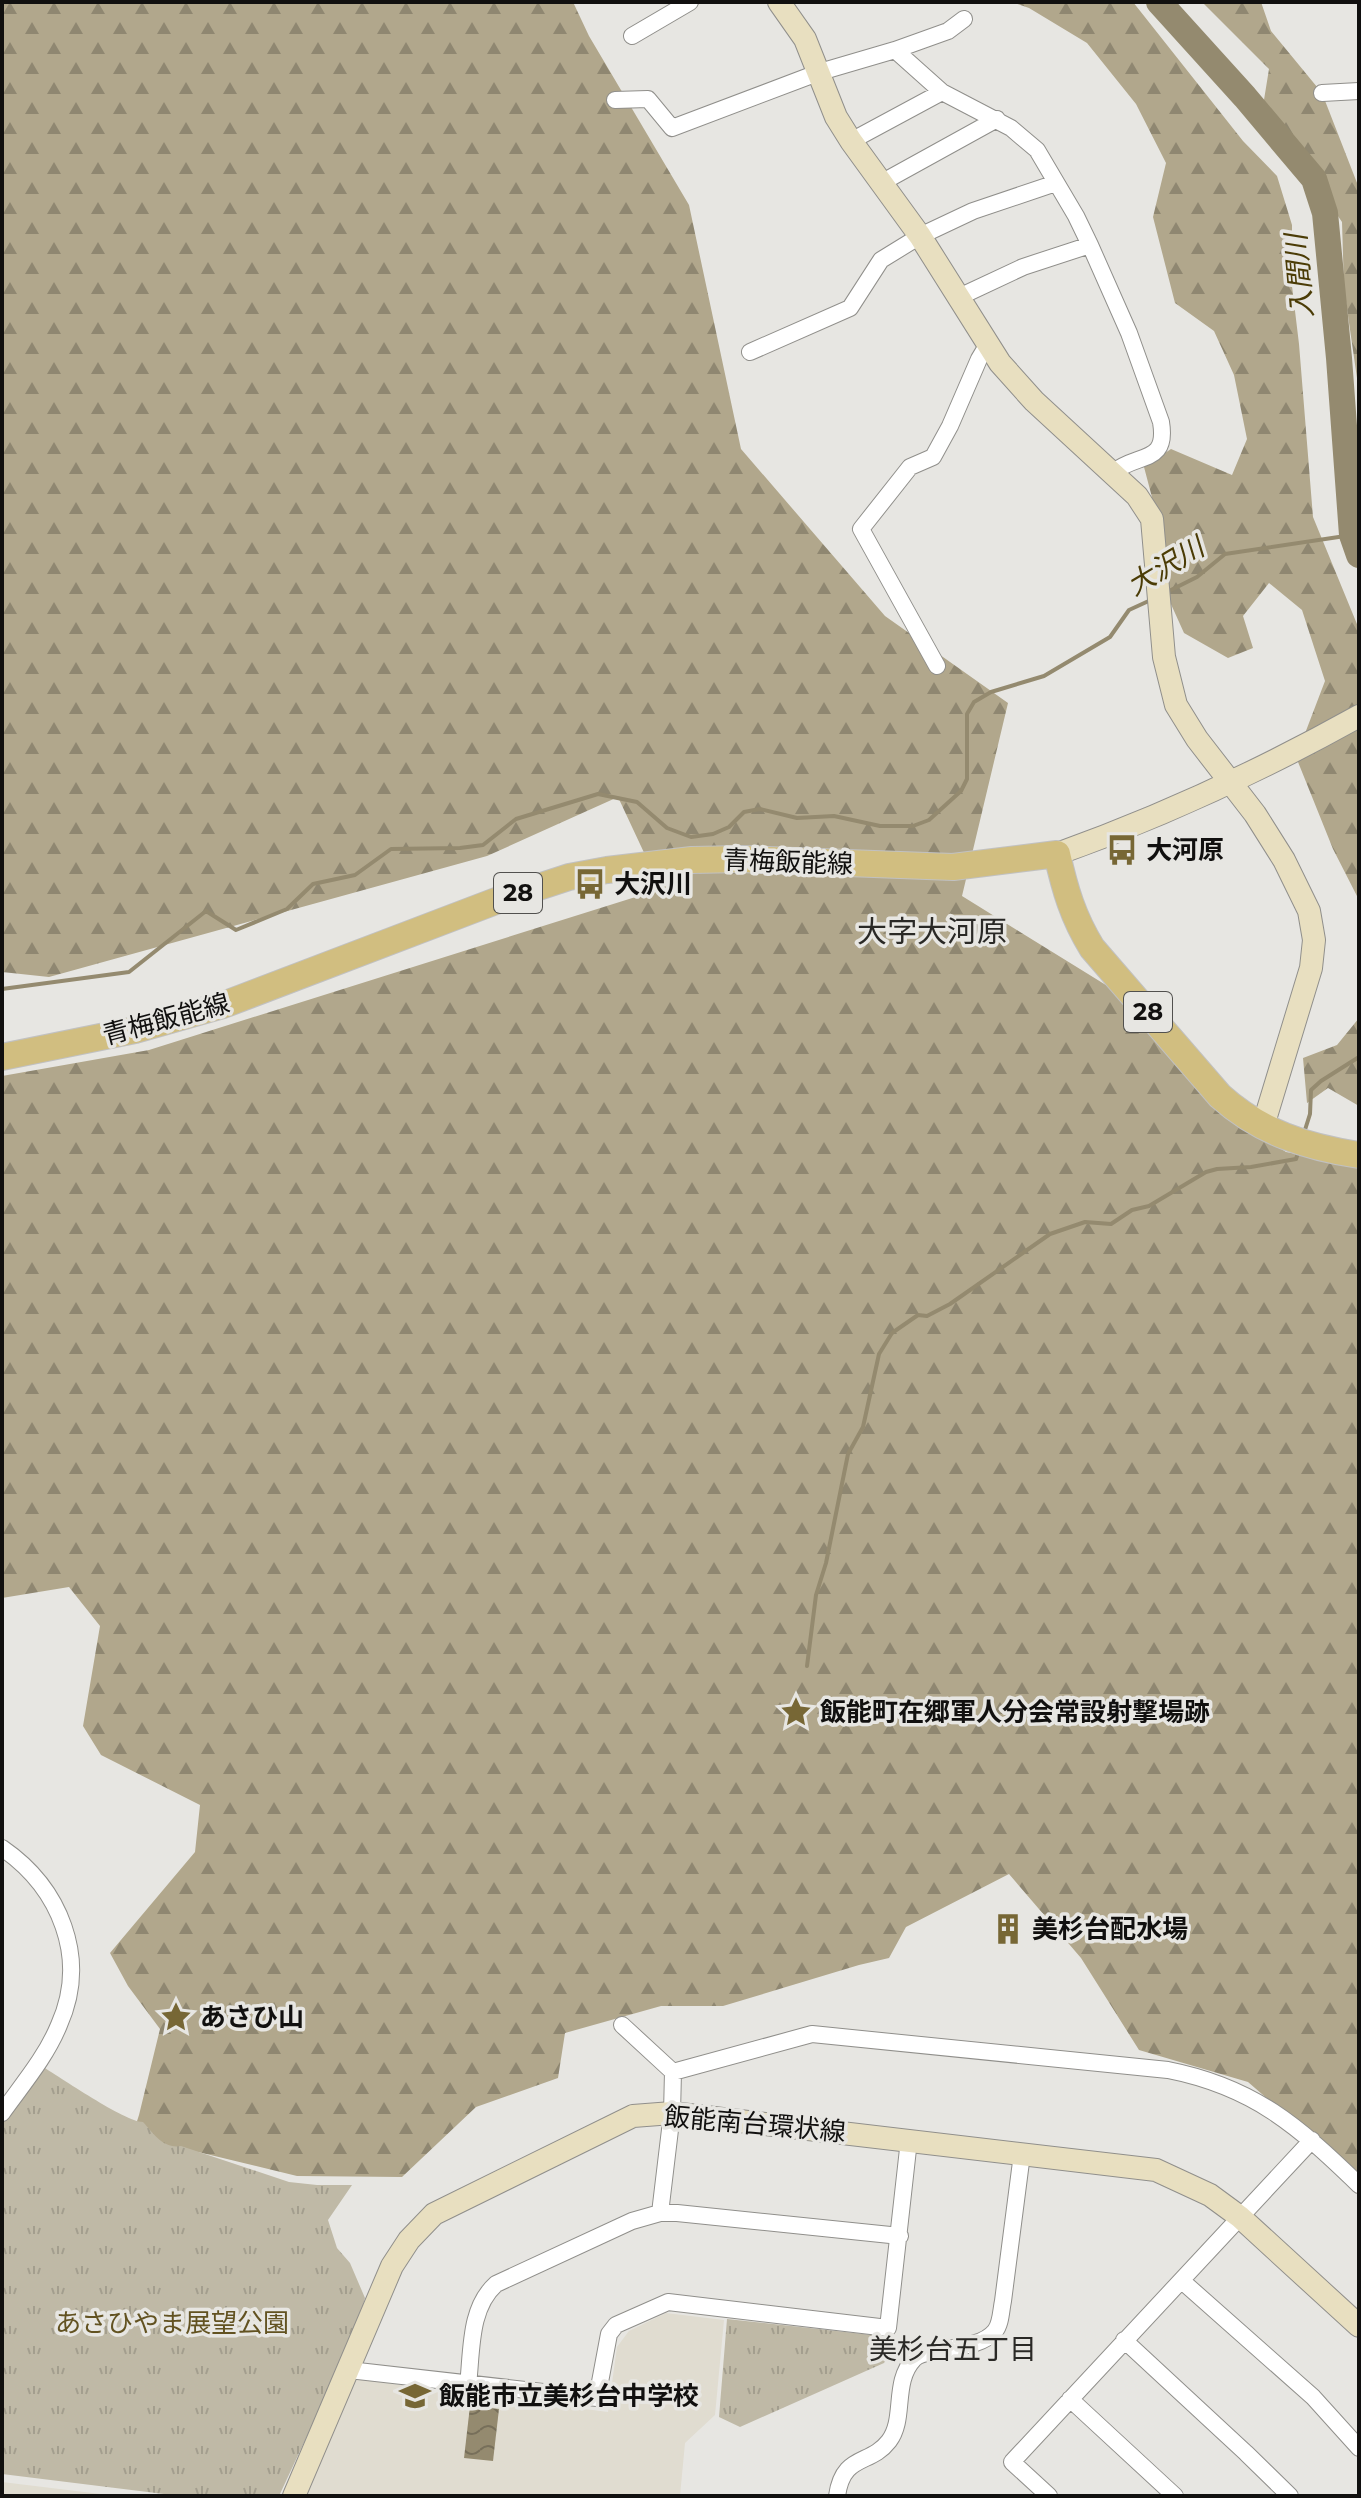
<svg xmlns="http://www.w3.org/2000/svg" width="1361" height="2498" viewBox="0 0 1361 2498" font-family="Montserrat,'Noto Sans JP',sans-serif">
  <defs>
    <pattern id="forest-firs" width="22" height="20" patternUnits="userSpaceOnUse" patternTransform="scale(2)"><rect width="22" height="20" fill="#b1a78c"/><path d="M5 1l3.5 6h-7zM16 11l3.5 6h-7z" fill="#8f8771"/></pattern>
    <pattern id="park-tufts" width="24" height="20" patternUnits="userSpaceOnUse" patternTransform="scale(2)"><rect width="24" height="20" fill="#bfb9a6"/><path d="M3 7l-1-3M5 7V3M7 7l1-3M15 17l-1-3M17 17v-4M19 17l1-3" fill="none" stroke="#a39e8e"/></pattern>
    <pattern id="water-waves" width="16" height="10" patternUnits="userSpaceOnUse" patternTransform="scale(2)"><rect width="16" height="10" fill="#948a6f"/><path d="M0 5q4-4 8 0t8 0" fill="none" stroke="#776f5a"/></pattern>
  </defs>
  <rect width="100%" height="100%" fill="#e7e6e2"/>
  <!-- built -->
  <path fill="#e0dcd0" d="M666,2313L724,2320L715,2415L685,2443L680,2496H304L356,2379L608,2412L617,2347L629,2331Z
    M2,2482L117,2496H2Z"/>
  <!-- forest -->
  <path fill="url(#forest-firs)" d="M2,2H573L589,36L689,205L741,449L885,616L1008,703L962,896L1135,1003L1217,1107L1286,1152L1359,1165V2178L1248,2082L1139,2050L1081,1958L1009,1874L906,1927L889,1958L859,1965L723,2006H661L565,2033L558,2078L476,2107L402,2177L297,2176L198,2152L128,2149L139,2115L160,2029L128,1986L110,1953L195,1852L200,1805L101,1755L83,1726L100,1626L69,1587L2,1598V1076L149,1050L661,889L618,797L487,856L49,977L2,972Z
    M1012,2H1133L1243,141L1277,176L1292,225V286L1299,344L1313,517L1359,629V900L1333,849L1296,757L1325,681L1302,610L1269,583L1243,616L1253,648L1228,658L1184,633L1170,602L1158,520L1144,467L1171,449L1232,475L1247,439L1234,375L1214,331L1175,303L1153,217L1166,163L1136,104L1087,43L1029,8Z
    M1202,2H1261L1271,31L1322,93L1359,188V392L1344,288L1342,222L1263,106L1269,69Z
    M1359,1018V1106L1328,1088L1307,1103L1303,1058L1337,1045Z"/>
  <!-- park -->
  <path fill="url(#park-tufts)" d="M40,2065C60,2077 125,2122 143,2122C154,2134 163,2149 181,2146L289,2182L317,2185H352L328,2220L337,2248L350,2263L365,2298L356,2331L279,2496H180L2,2474V2121Z
    M727,2319L890,2337L888,2357L884,2363L740,2427L719,2417Z"/>
  <!-- water -->
  <path fill="url(#water-waves)" d="M470,2406L499,2409L493,2461L464,2458Z"/>
  <g fill="none" stroke-linecap="round" stroke-linejoin="round">
    <!-- stream -->
    <path stroke="#948a6f" stroke-width="4" d="M1165,593L1197,577L1225,554L1352,535
      M2,989L129,972L206,911L236,930L287,909L313,884L355,875L391,849L460,848L483,845L516,819L598,794L637,802L667,828L691,837L713,834L729,827L744,812L760,809L797,818L834,816L880,826H913L929,820L961,791L967,779V714L974,702L991,692L1044,676L1110,637L1129,610L1153,599
      M1304,1133L1310,1114L1311,1090L1321,1081L1359,1057
      M807,1666L816,1595L826,1563L848,1454L863,1427L879,1354L892,1333L918,1315L927,1316L950,1304L1050,1234L1085,1222L1111,1224L1132,1210L1149,1206L1206,1172L1217,1169L1251,1167L1296,1159L1299,1150"/>
    <!-- river -->
    <path stroke="#948a6f" stroke-width="26" d="M1159,2L1245,97L1314,179L1325,213L1339,358L1352,535L1359,555"/>
    <defs>
      <path id="street" d="M632,36L690,2
        M895,50L948,31L964,19
        M1322,93L1359,91
        M615,100L648,99L672,128L820,72L895,50L942,92L1011,128L1037,150L1076,216L1090,245L1129,333L1161,422C1168,465 1138,452 1112,473
        M851,141L942,92
        M881,183L997,119
        M959,297L1023,267L1090,245
        M750,352L850,308L881,260L920,236L973,211L1056,183
        M937,666L861,529L910,467L933,457L950,426L979,359L988,344
        M2,1848C60,1888 89,1958 59,2025C46,2057 22,2085 2,2113
        M622,2025L673,2072L672,2113L660,2213
        M673,2072L812,2034L1168,2070C1254,2087 1298,2126 1359,2185
        M1182,2281L1313,2397L1359,2448
        M1124,2340L1246,2453L1290,2496
        M349,2370L597,2398L609,2334L616,2325L668,2302L888,2328L909,2140
        M468,2385C472,2351 469,2308 496,2284L632,2221L660,2213H677L900,2236
        M1070,2399L1175,2496
        M837,2496C843,2453 870,2466 889,2441C906,2419 892,2382 914,2359C920,2353 929,2353 937,2351C955,2347 983,2346 995,2331C1001,2324 1001,2310 1003,2301L1022,2154
        M1049,2496L1012,2462L1312,2140"/>
      <path id="secondary" d="M779,2L805,39L836,117L851,141L920,236L1000,363L1034,401L1137,496L1152,519L1164,657L1176,705L1197,739L1255,814L1284,860L1309,911L1314,940L1311,968L1263,1126
        M1057,854C1161,817 1262,770 1359,716
        M294,2496L392,2266L409,2240L434,2214L633,2116L672,2113L1156,2170L1210,2195L1240,2217L1359,2326"/>
      <path id="primary" d="M2,1057L135,1030L223,1005L496,901L569,877L607,870L692,860L741,859L953,867L1057,854C1065,890 1073,917 1092,948L1220,1096C1260,1132 1306,1147 1359,1155"/>
    </defs>
    <!-- street casing -->
    <use href="#street" stroke="#908f8b" stroke-width="18"/>
    <!-- secondary casing -->
    <use href="#secondary" stroke="#908f8b" stroke-width="24"/>
    <!-- primary casing -->
    <use href="#primary" stroke="#c1c1c1" stroke-width="28"/>
    <!-- street -->
    <use href="#street" stroke="#fff" stroke-width="16"/>
    <!-- secondary -->
    <use href="#secondary" stroke="#e8dfc0" stroke-width="22"/>
    <!-- primary -->
    <use href="#primary" stroke="#d1be80" stroke-width="26"/>
  </g>
  <!-- icons -->
  <defs>
    <symbol id="bus-bare" viewBox="-9 -9 18 18"><path d="M-5-6H5V4H4V6H2V4H-2V6H-4V4H-5ZM-3.5-4V0h7V-4ZM-3.5 1.2v1.5H-2V1.2ZM2 1.2v1.5H3.5V1.2Z" fill="#776735" stroke="#e7e6e2" stroke-width="2.5" paint-order="stroke"/></symbol>
    <symbol id="sight-bare" viewBox="-9 -9 18 18"><path d="M0-6L1.8-2.2L6-1.7L2.9 1.2L3.7 5.4L0 3.3L-3.7 5.4L-2.9 1.2L-6-1.7L-1.8-2.2Z" fill="#776735" stroke="#e7e6e2" stroke-width="2.5" paint-order="stroke"/></symbol>
    <symbol id="building-bare" viewBox="-9 -9 18 18"><path d="M-4-6H4V6H1V3H-1V6H-4ZM-2.5-4.3h1.7v1.8h-1.7ZM.8-4.3h1.7v1.8H.8ZM-2.5-1h1.7V.8h-1.7ZM.8-1h1.7V.8H.8Z" fill="#776735" stroke="#e7e6e2" stroke-width="2.5" paint-order="stroke"/></symbol>
    <symbol id="school-bare" viewBox="-9 -9 18 18"><path d="M0-5L7-2L0 1L-7-2ZM-4 1L0 2.5L4 1V4Q0 6-4 4Z" fill="#776735" stroke="#e7e6e2" stroke-width="2.5" paint-order="stroke"/></symbol>
  </defs>
  <g fill-rule="evenodd">
    <use href="#bus-bare" x="1100" y="828" width="44" height="44"/>
    <use href="#bus-bare" x="568" y="862" width="44" height="44"/>
    <use href="#sight-bare" x="774" y="1690" width="44" height="44"/>
    <use href="#building-bare" x="986" y="1907" width="44" height="44"/>
    <use href="#sight-bare" x="154" y="1995" width="44" height="44"/>
    <use href="#school-bare" x="393" y="2374" width="44" height="44"/>
  </g>
  <g text-anchor="middle" stroke-width="7" stroke-linejoin="round" paint-order="stroke">
    <!-- shield labels -->
    <g fill="#e7e6e2" stroke="#51504e" stroke-width="2">
      <rect x="494" y="873" width="48" height="40" rx="6"/>
      <rect x="1124" y="992" width="48" height="40" rx="6"/>
    </g>
    <g font-size="24" font-weight="bold" fill="#11100f">
      <text x="518" y="901">28</text>
      <text x="1148" y="1020">28</text>
    </g>
    <!-- poi labels -->
    <g font-size="26" font-weight="bold" fill="#11100f" stroke="#e7e6e2" text-anchor="start">
      <text x="1146" y="859">大河原</text>
      <text x="614" y="893">大沢川</text>
      <text x="820" y="1721">飯能町在郷軍人分会常設射撃場跡</text>
      <text x="1032" y="1938">美杉台配水場</text>
      <text x="200" y="2026">あさひ山</text>
      <text x="439" y="2405">飯能市立美杉台中学校</text>
    </g>
    <!-- street labels -->
    <g font-size="26" fill="#11100f" stroke="#e7e6e2">
      <text transform="translate(788 862) rotate(2)" y="9">青梅飯能線</text>
      <text transform="translate(166 1019) rotate(-15)" y="9">青梅飯能線</text>
      <text transform="translate(755 2124) rotate(5)" y="9">飯能南台環状線</text>
    </g>
    <!-- park labels -->
    <g font-size="26" fill="#625221" stroke="#e7e6e2">
      <text x="172" y="2332">あさひやま展望公園</text>
    </g>
    <!-- water labels -->
    <g font-size="28" font-style="italic" fill="#4b3c06" stroke="#e7e6e2">
      <text transform="translate(1299 276) rotate(-95)" y="10">入間川</text>
      <text transform="translate(1165 566) rotate(-31)" y="10">大沢川</text>
    </g>
    <!-- neighbourhood labels -->
    <g font-size="28" fill="#2a2926" stroke="#e7e6e2">
      <text x="953" y="2359">美杉台五丁目</text>
    </g>
    <!-- quarter labels -->
    <g font-size="30" fill="#2a2926" stroke="#e7e6e2">
      <text x="932" y="942">大字大河原</text>
    </g>
  </g>
  <!-- border -->
  <rect width="1361" height="2498" fill="none" stroke="#11100f" stroke-width="8"/>
</svg>
